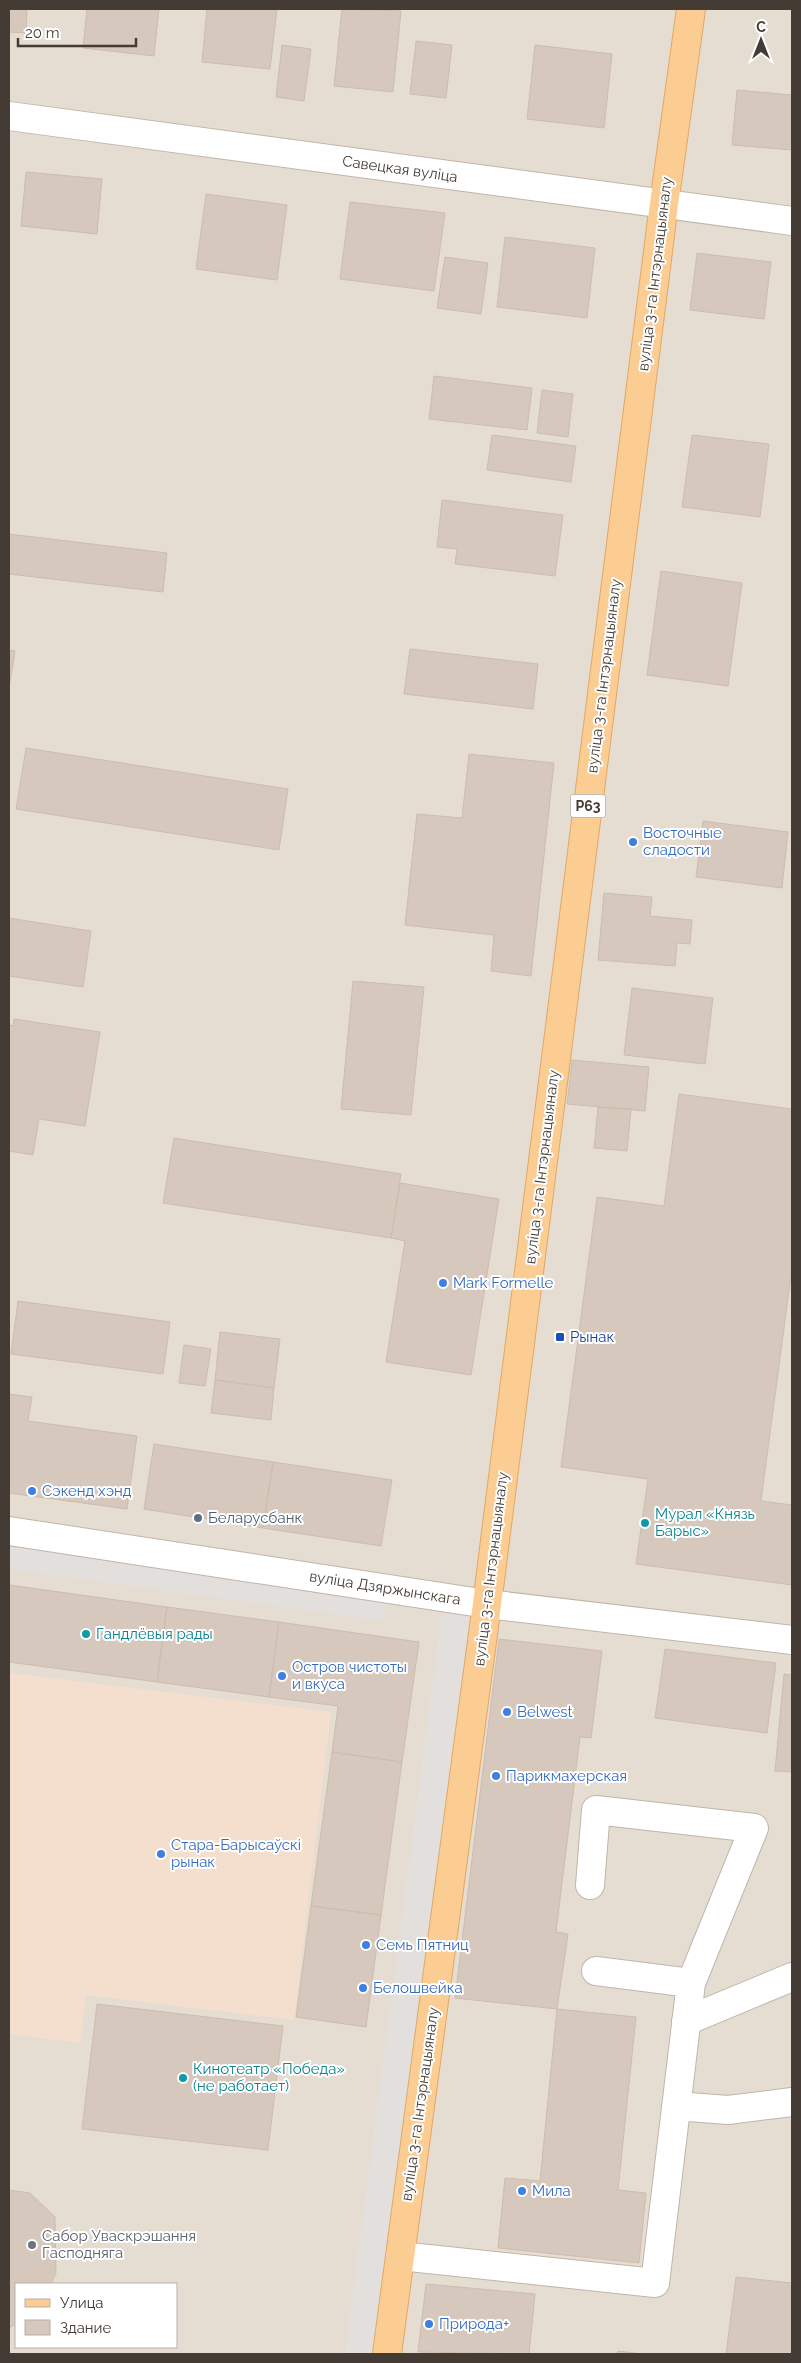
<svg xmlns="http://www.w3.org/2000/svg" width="801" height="2363" viewBox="0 0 801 2363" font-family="Raleway,sans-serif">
  <rect width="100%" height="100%" fill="#f2ece4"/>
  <!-- residential -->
  <path fill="#e6ddd2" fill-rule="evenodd" d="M9,9H792V2354H9ZM16,2284H176V2347H16Z"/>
  <!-- commercial -->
  <path fill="#f4dfcf" d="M9,1673L331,1712L294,2020L86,1995L80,2043L9,2034Z"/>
  <!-- parking -->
  <path fill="#e2dfdd" d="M9,1543L387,1595L383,1621L9,1569Z
    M442,1612L473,1615L383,2354H345Z"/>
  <!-- building -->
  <path fill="#d6c8bd" stroke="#cebcad" d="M9,9H27L26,33L9,32Z
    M87,9H159L154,56L83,48Z
    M207,9H277L270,69L202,62Z
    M342,9L401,11L393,92L334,86Z
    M416,41L452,45L446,98L410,94Z
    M282,45L311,49L304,101L276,97Z
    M535,45L612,54L604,128L527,119Z
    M737,90L792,95V150L732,145Z
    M26,172L102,179L97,234L21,226Z
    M206,194L287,205L277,280L196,269Z
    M350,202L445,213L434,291L340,279Z
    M505,237L595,248L587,318L497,307Z
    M697,253L771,262L764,319L690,310Z
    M445,257L488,263L481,314L437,308Z
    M434,376L532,388L527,430L429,419Z
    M542,390L573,394L568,437L537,433Z
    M492,435L576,446L571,482L487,470Z
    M692,435L769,444L760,517L682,507Z
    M442,500L563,515L555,576L455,564L457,549L437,547Z
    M9,534L167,553L163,592L9,574Z
    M661,571L742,583L728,686L647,675Z
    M410,649L538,664L533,709L404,694Z
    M9,650L15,651L9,688Z
    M26,748L288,789L279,850L16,809Z
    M469,754L554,763L531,976L491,971L494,935L405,925L417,814L462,818Z
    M703,821L788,832L782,888L696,877Z
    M604,893L652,897L650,916L692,920L690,944L677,943L675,966L598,960Z
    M9,918L91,931L83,987L9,976Z
    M353,981L424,987L411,1115L341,1109Z
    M632,988L713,998L705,1064L624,1055Z
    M14,1019L100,1032L85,1126L39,1119L33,1155L9,1151V1025L13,1026Z
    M572,1060L649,1067L645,1111L567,1104Z
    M679,1094L792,1109V1268L761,1501L792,1505V1585L636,1564L648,1479L561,1467L597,1197L664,1206Z
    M598,1107L631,1109L627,1151L594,1148Z
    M174,1138L401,1174L391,1238L163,1203Z
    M400,1183L499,1199L471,1375L386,1362L405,1241L391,1238Z
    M18,1301L170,1322L163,1374L11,1354Z
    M220,1332L280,1339L274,1388L215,1380Z
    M184,1345L211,1349L205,1386L179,1383Z
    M215,1380L274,1388L271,1420L211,1413Z
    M9,1394L32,1397L28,1421L137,1436L127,1509L9,1493Z
    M154,1444L273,1462L263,1528L144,1509Z
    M273,1462L392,1480L381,1546L263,1528Z
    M9,1585L167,1607L157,1682L9,1662Z
    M167,1607L279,1622L269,1697L157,1682Z
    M279,1622L419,1642L402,1762L332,1752L338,1706L269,1697Z
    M499,1639L602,1651L591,1738L580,1737L556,1932L568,1934L557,2009L455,1998Z
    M665,1649L776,1663L767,1733L655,1718Z
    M784,1674L792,1675V1772L775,1771Z
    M332,1752L402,1762L381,1915L311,1906Z
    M311,1906L381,1915L366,2027L296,2017Z
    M97,2004L283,2026L268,2150L82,2129Z
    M557,2009L636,2017L618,2190L646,2193L639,2263L498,2248L505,2178L540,2181Z
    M9,2190L30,2193L55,2217L56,2273L51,2284H16V2324L9,2328Z
    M736,2277L792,2283V2354H726Z
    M426,2284L535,2294L529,2354L418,2352Z
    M618,2351L643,2354H617Z"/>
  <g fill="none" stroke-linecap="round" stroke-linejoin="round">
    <defs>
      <path id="minor" d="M9,116L792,221
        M9,1531L487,1604L792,1640
        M590,1885L596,1810L754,1828L691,1983
        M686,2021L792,1977
        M676,2106L728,2110L792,2102
        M400,2256L655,2283L691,1983L596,1971"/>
      <path id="major" d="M387,2354L487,1604L664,204L691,9"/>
    </defs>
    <!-- minor casing -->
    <use href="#minor" stroke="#c0b5aa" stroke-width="30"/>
    <!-- major casing -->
    <use href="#major" stroke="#e1a763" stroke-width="30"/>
    <!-- minor -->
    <use href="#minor" stroke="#fff" stroke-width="28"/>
    <!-- major -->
    <use href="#major" stroke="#fccd93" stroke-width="28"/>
  </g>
  <!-- markers -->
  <g fill="#3f7fe0" stroke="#fff" stroke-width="2">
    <circle cx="633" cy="842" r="5"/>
    <circle cx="443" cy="1283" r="5"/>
    <circle cx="32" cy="1491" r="5"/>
    <circle cx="282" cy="1676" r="5"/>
    <circle cx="507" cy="1712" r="5"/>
    <circle cx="496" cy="1776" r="5"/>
    <circle cx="161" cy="1854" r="5"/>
    <circle cx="366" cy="1945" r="5"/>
    <circle cx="363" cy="1988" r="5"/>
    <circle cx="522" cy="2191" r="5"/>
    <circle cx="429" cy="2324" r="5"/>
  </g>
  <rect fill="#1a4fb4" stroke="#fff" stroke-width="2" x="555" y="1332" width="10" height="10" rx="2.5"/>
  <circle fill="#5c6f8a" stroke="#fff" stroke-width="2" cx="198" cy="1518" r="5"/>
  <g fill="#0f9aa8" stroke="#fff" stroke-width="2">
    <circle cx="645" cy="1523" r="5"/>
    <circle cx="86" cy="1634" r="5"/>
    <circle cx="183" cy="2078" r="5"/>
  </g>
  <circle fill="#6b7280" stroke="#fff" stroke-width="2" cx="32" cy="2245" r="5"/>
  <g text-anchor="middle" stroke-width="4" stroke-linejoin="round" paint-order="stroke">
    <!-- shield labels -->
    <rect fill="#fff" stroke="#7c7671" stroke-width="1" x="570.5" y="794.5" width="35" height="23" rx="4"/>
    <g font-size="14" font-weight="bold" fill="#443b34">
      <text x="588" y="811">Р63</text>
    </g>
    <!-- street labels -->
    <g font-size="15" fill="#443b34" stroke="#fff">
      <text transform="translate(400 169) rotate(8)" y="5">Савецкая вуліца</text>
      <text transform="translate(655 274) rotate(-83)" y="5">вуліца 3-га Інтэрнацыяналу</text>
      <text transform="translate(604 676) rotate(-83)" y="5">вуліца 3-га Інтэрнацыяналу</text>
      <text transform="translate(542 1167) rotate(-83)" y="5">вуліца 3-га Інтэрнацыяналу</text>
      <text transform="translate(491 1569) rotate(-83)" y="5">вуліца 3-га Інтэрнацыяналу</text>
      <text transform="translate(385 1588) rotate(9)" y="5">вуліца Дзяржынскага</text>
      <text transform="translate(420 2104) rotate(-82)" y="5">вуліца 3-га Інтэрнацыяналу</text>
    </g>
    <!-- shop labels -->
    <g font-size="15" fill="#366cbe" stroke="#fff" text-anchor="start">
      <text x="643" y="838">Восточные<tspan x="643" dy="17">сладости</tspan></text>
      <text x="453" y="1288">Mark Formelle</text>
      <text x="42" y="1496">Сэкенд хэнд</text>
      <text x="292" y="1672">Остров чистоты<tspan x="292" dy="17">и вкуса</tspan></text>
      <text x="517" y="1717">Belwest</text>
      <text x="506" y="1781">Парикмахерская</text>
      <text x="171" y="1850">Стара-Барысаўскі<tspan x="171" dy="17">рынак</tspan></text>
      <text x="376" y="1950">Семь Пятниц</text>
      <text x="373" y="1993">Белошвейка</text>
      <text x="532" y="2196">Мила</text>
      <text x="439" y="2329">Природа+</text>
    </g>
    <!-- transit labels -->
    <g font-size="15" fill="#164399" stroke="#fff" text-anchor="start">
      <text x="570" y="1342">Рынак</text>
    </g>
    <!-- culture labels -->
    <g font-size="15" fill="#0d838f" stroke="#fff" text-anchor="start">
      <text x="655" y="1519">Мурал «Князь<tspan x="655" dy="17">Барыс»</tspan></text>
      <text x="96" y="1639">Гандлёвыя рады</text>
      <text x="193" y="2074">Кинотеатр «Победа»<tspan x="193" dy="17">(не работает)</tspan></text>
    </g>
    <!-- service labels -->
    <g font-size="15" fill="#4e5e75" stroke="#fff" text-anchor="start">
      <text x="208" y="1523">Беларусбанк</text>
    </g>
    <!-- worship labels -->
    <g font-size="15" fill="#5b616d" stroke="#fff" text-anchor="start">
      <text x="42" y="2241">Сабор Уваскрэшання<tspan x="42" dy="17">Гасподняга</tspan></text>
    </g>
  </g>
  <!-- border -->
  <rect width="801" height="2363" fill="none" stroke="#443b34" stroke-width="20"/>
  <!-- legend -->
  <rect x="15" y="2283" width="162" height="65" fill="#ffffff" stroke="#b4b1ae"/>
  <rect x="25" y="2299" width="25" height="8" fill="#fccd93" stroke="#b4b1ae"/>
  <text x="60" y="2308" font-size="15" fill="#443b34">Улица</text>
  <rect x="25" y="2320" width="25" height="15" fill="#d6c8bd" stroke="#b4b1ae"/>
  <text x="60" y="2333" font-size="15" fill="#443b34">Здание</text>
  <!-- north arrow -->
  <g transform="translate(761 40)" stroke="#ffffff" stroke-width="4" paint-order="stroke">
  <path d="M0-4L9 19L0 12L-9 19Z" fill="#443b34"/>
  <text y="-8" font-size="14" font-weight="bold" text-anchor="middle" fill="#443b34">С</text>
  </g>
  <!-- scale -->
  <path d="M18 38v8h118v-8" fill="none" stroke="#443b34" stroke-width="2.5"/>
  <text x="25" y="38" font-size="15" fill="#443b34" stroke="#ffffff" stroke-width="4" paint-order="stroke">20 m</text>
</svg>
